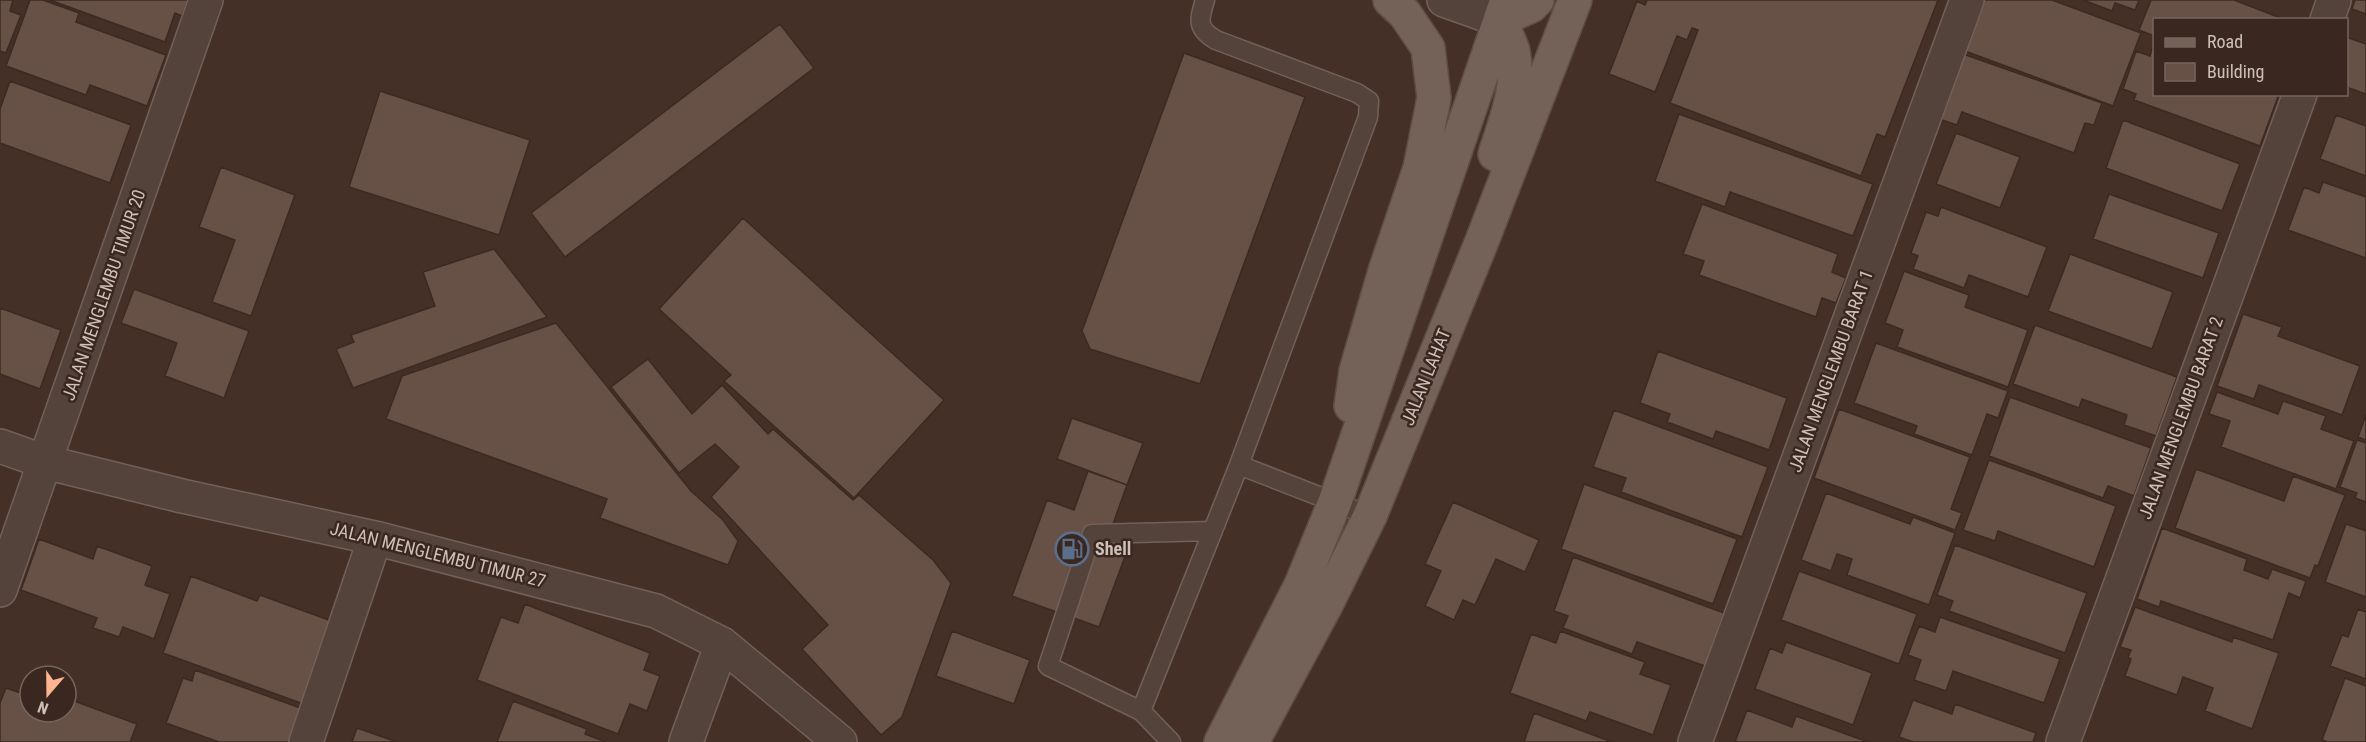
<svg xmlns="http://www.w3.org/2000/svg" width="2366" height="742" viewBox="0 0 2366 742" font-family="'Roboto Condensed',sans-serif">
  <rect width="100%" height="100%" fill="#453027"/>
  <!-- building -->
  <path fill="#675045" stroke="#3c2a22" stroke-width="1.5" d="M0,0H13L10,11L21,15L6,53L0,51Z
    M30,0H43L79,13L76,22L166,55L147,106L90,85L86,95L6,66Z
    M50,0H188L182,16L175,13L165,42Z
    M1647,0H1938L1885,137L1877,134L1861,176L1670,103L1698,30L1692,28L1687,40L1677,36L1655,92L1609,74L1637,1L1645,5Z
    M1983,0H2052L2141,33L2113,106L1965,51Z
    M2083,0H2139L2135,10L2115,3L2112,11Z
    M2151,0H2234L2286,20H2154V36L2139,30Z
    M2355,0H2366V14L2352,9Z
    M780,24L814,68L565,257L531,213Z
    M2346,37L2366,44V94L2346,87Z
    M2152,49H2154V94H2279L2260,146L2134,100L2136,94L2123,89L2136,51L2150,56Z
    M1184,53L1305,97L1200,384L1090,349L1082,331Z
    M1963,54L2102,103L2094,125L2085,123L2074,153L1962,112L1957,125L1939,119Z
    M10,81L131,125L110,183L0,143V109Z
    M380,91L530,140L499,235L349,187Z
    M1679,114L1873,184L1853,236L1730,192L1725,207L1655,181Z
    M2336,115L2366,126V176L2320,159Z
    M2123,120L2240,164L2222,211L2106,168Z
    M1956,133L2020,157L2000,208L1936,184Z
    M221,167L295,195L251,316L212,302L235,240L199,227Z
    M2323,182L2366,197V258L2288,230L2304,187L2319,193Z
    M2109,194L2219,233L2203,278L2093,239Z
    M1702,204L1838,254L1832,272L1846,278L1836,303L1822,298L1816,317L1699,275L1704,261L1683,254Z
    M1941,207L2047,247L2028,297L1969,275L1964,288L1913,269L1918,256L1911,253L1926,212L1938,216Z
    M743,218L944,400L854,498L724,381L731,375L659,309Z
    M494,249L547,317L353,388L336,349L354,342L351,335L435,306L423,272Z
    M2070,254L2173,292L2152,349L2048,311Z
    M1904,271L1969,295L1965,307L2028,330L2008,387L1897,347L1903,330L1885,323Z
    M134,289L249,331L224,398L165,376L177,343L121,323Z
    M0,308L61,330L40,389L0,374Z
    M2243,314L2282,327L2278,336L2360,366L2342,415L2259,385L2254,399L2217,386Z
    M556,323L691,491L723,520L738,541L728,565L600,518L607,499L386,419L402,376Z
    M2035,325L2177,377L2156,436L2124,425L2127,415L2082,399L2079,408L2013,384Z
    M1876,343L2008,391L1998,418L1987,414L1972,455L1914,434L1917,426L1854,403Z
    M1658,351L1787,398L1769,450L1716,431L1713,439L1667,422L1670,414L1640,403Z
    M648,359L692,414L722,385L768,434L773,429L853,500L859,495L933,560L951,583L902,717L881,735L802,649L828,625L711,497L739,467L715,444L679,473L611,387Z
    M2217,392L2278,414L2283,401L2326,416L2321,429L2354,441L2336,489L2221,447L2230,421L2209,414Z
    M2010,397L2151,448L2134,496L2108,486L2103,498L1989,456Z
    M1839,409L1970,457L1951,509L1962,513L1955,530L1814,478Z
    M1614,410L1768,467L1742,537L1621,492L1626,478L1593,467Z
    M2366,415V440L2358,437Z
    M1072,418L1143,443L1127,485L1057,459Z
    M2357,440L2366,443V502L2355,498L2357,493L2340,487Z
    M1989,460L2116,506L2094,567L1998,531L1995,541L1963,530Z
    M2196,469L2284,501L2293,476L2345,495L2318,566L2315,565L2310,578L2175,528Z
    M1088,471L1127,485L1113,524L1134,532L1099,627L1012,596L1047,500L1074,510Z
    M1584,484L1737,539L1713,604L1561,549Z
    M1826,493L1910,524L1913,517L1955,533L1929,605L1847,575L1852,559L1837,554L1831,571L1801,560Z
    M1453,502L1539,540L1525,572L1496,559L1475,605L1463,600L1454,620L1425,606L1441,571L1425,564Z
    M2346,524L2366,531V597L2325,582Z
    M2162,528L2247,559L2244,570L2268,579L2272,569L2306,581L2300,598L2289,593L2273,640L2161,601L2159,607L2137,599Z
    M39,539L93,559L97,546L152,566L145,585L170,594L154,639L123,627L119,637L93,628L97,618L21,590Z
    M1955,545L2087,593L2065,653L1949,611L1953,601L1937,595Z
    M1573,557L1724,613L1705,666L1637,642L1632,654L1563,628L1568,616L1554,611Z
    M1799,571L1917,614L1899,664L1781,620Z
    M191,576L257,601L260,595L337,623L306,705L163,653Z
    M525,604L650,653L644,670L660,676L647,711L630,704L618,734L477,680L501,617L518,623Z
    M2135,607L2232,642L2233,637L2279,653L2252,729L2205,711L2213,688L2183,677L2177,695L2125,676L2131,659L2128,657L2131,650L2120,647Z
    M2358,609L2366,612V679L2330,666L2342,635L2348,637Z
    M1940,617L2060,659L2044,703L1953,671L1946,691L1914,680L1921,660L1908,655L1919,626L1935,632Z
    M952,631L1030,660L1014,704L936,676Z
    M1560,631L1645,662L1640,674L1671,685L1653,735L1590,712L1586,721L1510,693L1531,634L1556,643Z
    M1786,642L1872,673L1853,725L1755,689L1770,648L1782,653Z
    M195,670L303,709L291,742H219L166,723L183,678L192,681Z
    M2345,678L2366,686V742H2328L2322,740Z
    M6,688L30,696V712H66V698L137,724L130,742H0V703Z
    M1913,700L1952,714L1955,704L2036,733L2033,742H1913L1899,737Z
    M513,701L587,729L585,734L606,742H497Z
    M1747,710L1792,727L1796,716L1868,742H1735Z
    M1534,713L1612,742H1524Z
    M357,728L397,742H352Z"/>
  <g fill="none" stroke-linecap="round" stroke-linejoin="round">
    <defs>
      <path id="service" d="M1239,465L1370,516
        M1141,711L1048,666L1092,534L1213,531
        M1171,742L1141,711L1239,465L1368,117L1369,101L1357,93L1216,40C1196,28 1199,20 1205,0"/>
      <path id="minor" d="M2327,20L2334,0
        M0,446L45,462L182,496L375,538L656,611L722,644L840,742
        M0,590L206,0
        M306,742L375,538
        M686,742L722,644
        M1695,742L1967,0
        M2063,742L2300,94"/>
      <path id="tertiary" d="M1444,0L1500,20"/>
      <path id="primary" d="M1500,20L1531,6L1537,0
        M1495,154C1506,120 1520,86 1513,51C1510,41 1504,30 1500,20
        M1351,406L1356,371L1385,271L1420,168L1434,98L1428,48L1405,14L1390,0
        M1221,742L1301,585L1335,502L1507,0
        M1252,742L1326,605L1370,516L1482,241L1575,0"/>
    </defs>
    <!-- service casing -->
    <use href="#service" stroke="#71615a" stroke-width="21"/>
    <!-- minor casing -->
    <use href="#minor" stroke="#71615a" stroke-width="36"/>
    <!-- tertiary casing -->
    <use href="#tertiary" stroke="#71615a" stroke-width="36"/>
    <!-- primary casing -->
    <use href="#primary" stroke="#5d4d45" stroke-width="36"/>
    <!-- service -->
    <use href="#service" stroke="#54433b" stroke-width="18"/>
    <!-- minor -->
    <use href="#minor" stroke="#54433b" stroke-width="33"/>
    <!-- tertiary -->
    <use href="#tertiary" stroke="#54433b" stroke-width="33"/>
    <!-- primary -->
    <use href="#primary" stroke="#746259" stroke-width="33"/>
  </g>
  <!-- icons -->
  <defs>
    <symbol id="fuel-ring" viewBox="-11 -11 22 22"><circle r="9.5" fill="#3a2820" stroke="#5c6f8a" stroke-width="1.5"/><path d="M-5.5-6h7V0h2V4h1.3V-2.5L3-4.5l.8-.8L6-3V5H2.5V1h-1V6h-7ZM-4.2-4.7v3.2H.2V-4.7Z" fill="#5c6f8a"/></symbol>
  </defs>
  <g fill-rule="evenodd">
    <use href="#fuel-ring" x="1053" y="530" width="38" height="38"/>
  </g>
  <g text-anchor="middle" stroke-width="5" stroke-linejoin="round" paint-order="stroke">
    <!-- street labels -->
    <g font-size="18" fill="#cdc0b9" stroke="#3a2820">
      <text transform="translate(104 295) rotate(-71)" y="6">JALAN MENGLEMBU TIMUR 20</text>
      <text transform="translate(1831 371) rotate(-70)" y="6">JALAN MENGLEMBU BARAT 1</text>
      <text transform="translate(1426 377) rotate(-68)" y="6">JALAN LAHAT</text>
      <text transform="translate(2181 418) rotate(-70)" y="6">JALAN MENGLEMBU BARAT 2</text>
      <text transform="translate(438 555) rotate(14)" y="6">JALAN MENGLEMBU TIMUR 27</text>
    </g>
    <!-- poi labels -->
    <g font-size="18" font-weight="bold" fill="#cdc0b9" stroke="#3a2820" text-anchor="start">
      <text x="1095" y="555">Shell</text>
    </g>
  </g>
  <!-- legend -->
  <rect x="2153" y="18" width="195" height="78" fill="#3a2820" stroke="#75655d" stroke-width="1.5"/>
  <rect x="2165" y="38" width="30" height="9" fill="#746259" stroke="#75655d" stroke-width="1.5"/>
  <text x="2207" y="48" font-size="18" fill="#cdc0b9">Road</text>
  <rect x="2165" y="63" width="30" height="18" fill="#675045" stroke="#75655d" stroke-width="1.5"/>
  <text x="2207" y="78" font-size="18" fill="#cdc0b9">Building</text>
  <!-- north arrow -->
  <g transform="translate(48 694) rotate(200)"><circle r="28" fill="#3a2820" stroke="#75655d" stroke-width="1.5"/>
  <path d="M0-4.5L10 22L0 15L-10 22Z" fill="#fcb590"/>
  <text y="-9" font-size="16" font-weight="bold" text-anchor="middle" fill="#cdc0b9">N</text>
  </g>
</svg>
